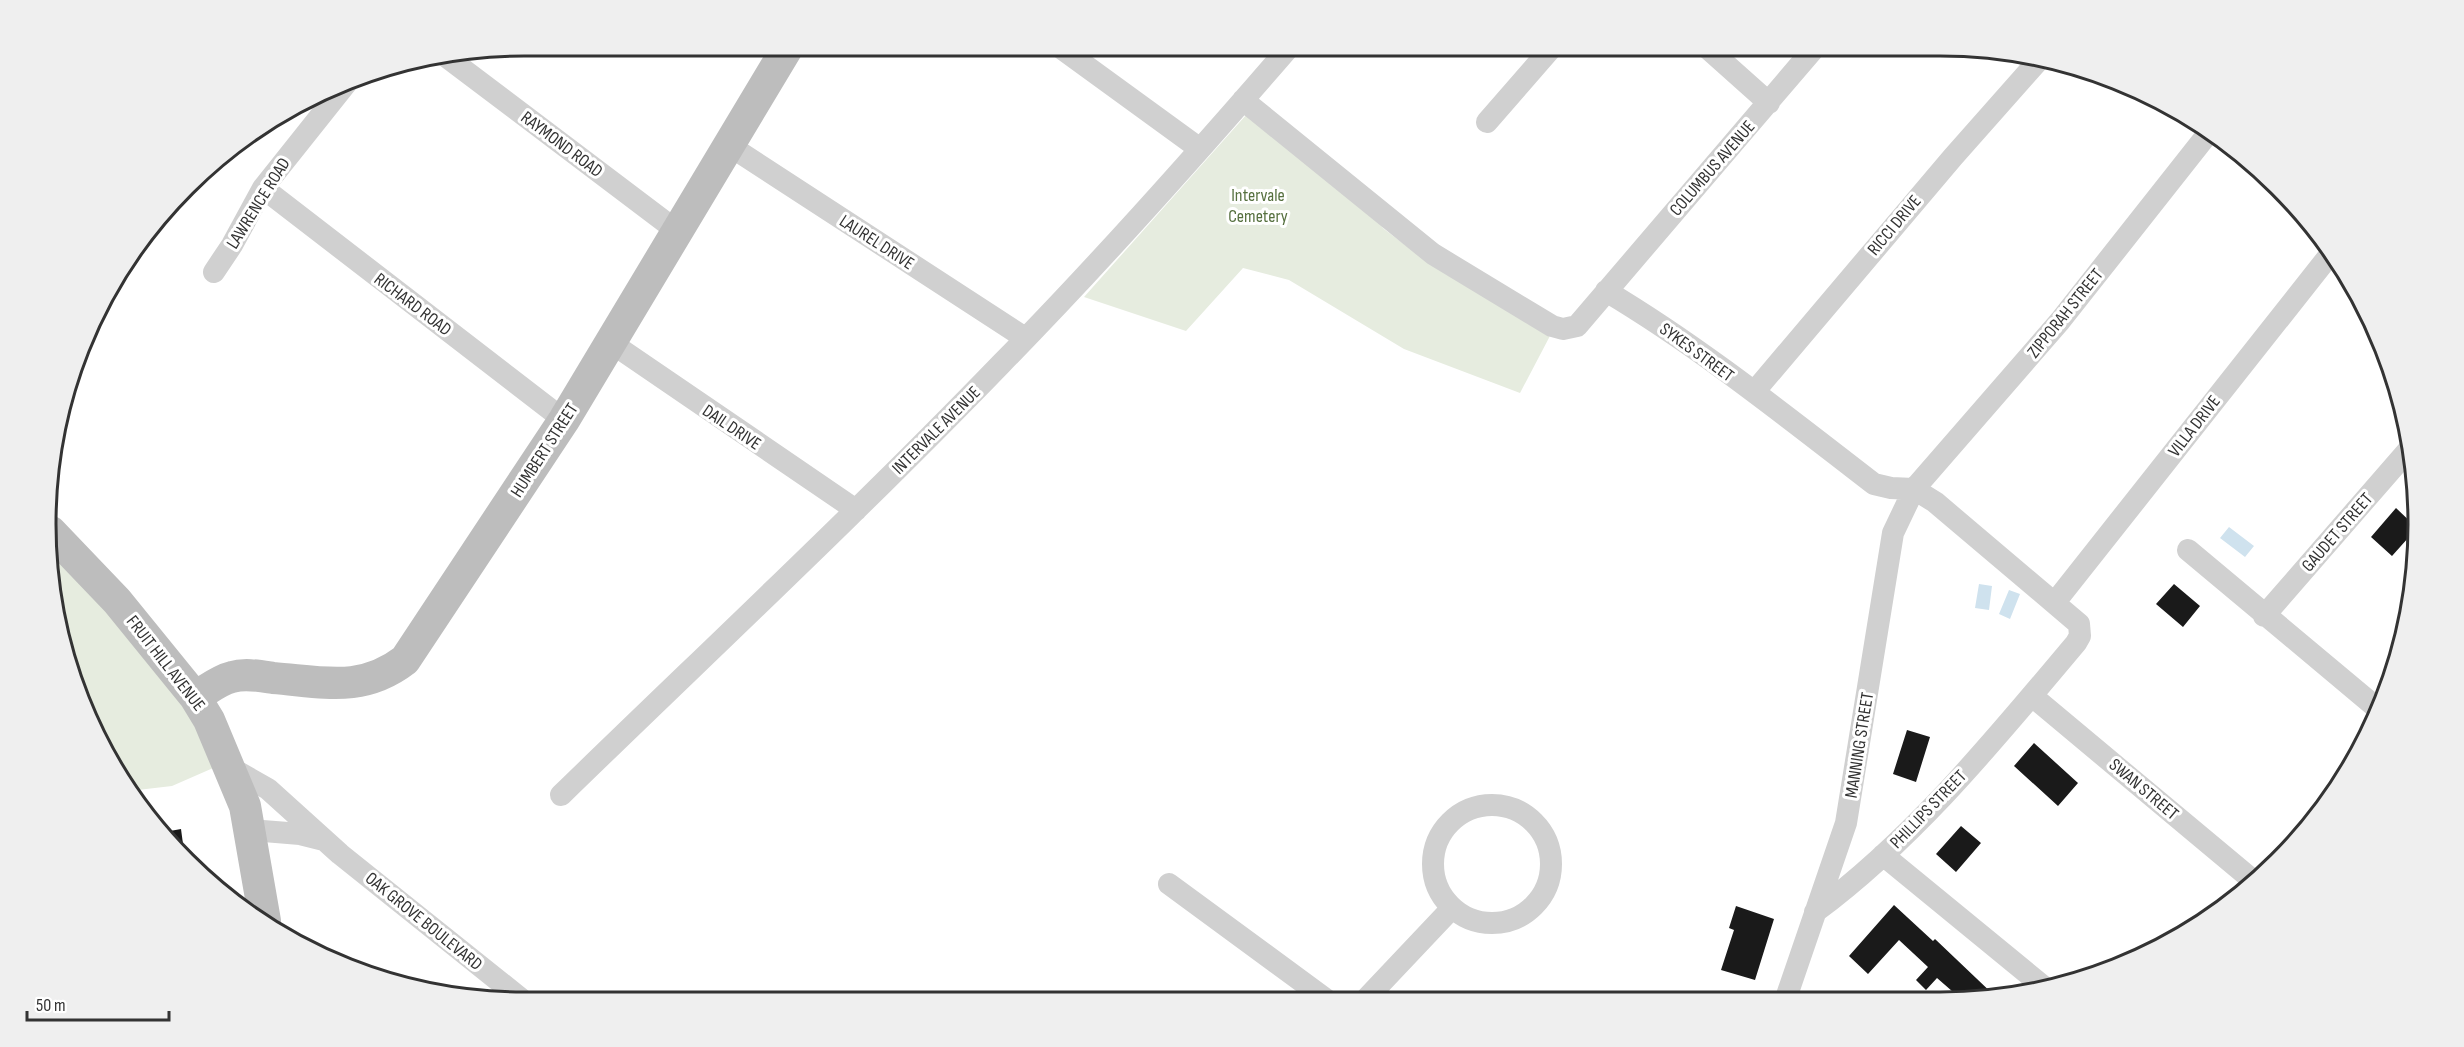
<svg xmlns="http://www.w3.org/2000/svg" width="2464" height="1047" viewBox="0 0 2464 1047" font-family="'Sofia Sans Condensed',sans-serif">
  <rect width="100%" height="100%" fill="#fff"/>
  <!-- green -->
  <path fill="#e6ecdf" d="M1247,114L1361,203L1384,229L1421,257L1551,334L1520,393L1404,349L1289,280L1243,268L1186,331L1084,297Z
    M51,534L132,620L220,765L172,786L129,791L109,763L54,617Z"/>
  <!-- water -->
  <path fill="#cfe2ee" d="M2229,527L2254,546L2245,557L2220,538Z
    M1979,584L1992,586L1989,610L1975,608Z
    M2009,590L2020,594L2010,619L1999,614Z"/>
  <!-- building -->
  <path fill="#1a1a1a" d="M2396,508L2417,528L2392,556L2371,537Z
    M2174,584L2200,606L2183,627L2156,604Z
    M1907,730L1930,737L1916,782L1893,774Z
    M2034,743L2078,783L2058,806L2014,766Z
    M1961,826L1981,843L1956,872L1936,854Z
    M181,829L185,859L159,833Z
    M1894,905L1933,941L1935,939L1997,998H1960L1937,978L1926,990L1916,980L1928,967L1899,940L1868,974L1849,956Z
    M1736,906L1774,919L1755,980L1721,970L1734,930L1729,928Z"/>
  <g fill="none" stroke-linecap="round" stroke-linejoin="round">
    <!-- street -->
    <path stroke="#d0d0d0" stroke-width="22" d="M1057,45L1200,149
      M1704,45L1769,103
      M448,58L677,231
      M1243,100L1433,254L1552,326L1563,329L1577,326L1817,45
      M1487,122L1554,45
      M730,146L1025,338
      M263,188L564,420
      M214,272L232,245L263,188L349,80
      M1606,291C1700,347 1787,417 1874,484L1891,488L1914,489L1935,502L2079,624L2080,636L2076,643C1996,738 1915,838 1815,912
      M610,342L856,510
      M1754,392L1953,157L2038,61
      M2188,550L2378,709
      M2056,601L2332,252
      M2264,616L2411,447
      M2032,696L2256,883
      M231,768L268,789L340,854L525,1002
      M561,795C708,652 858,512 1001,364C1101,262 1197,154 1291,45
      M1433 864a59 59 0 1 1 118 0a59 59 0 1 1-118 0Z
      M251,830L300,834L324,840
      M1883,855L2044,987
      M1169,884L1327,1000
      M1786,998L1846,823L1893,533L1914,489L2060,321L2210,131
      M1365,1000L1452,908"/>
    <!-- secondary -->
    <path stroke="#bdbdbd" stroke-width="32" d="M51,532L117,601L195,697L209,720L245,806L265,921
      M195,697C207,690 219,680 232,677C245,673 260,676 273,678C324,682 362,693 405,660L564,420L789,45"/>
  </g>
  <g text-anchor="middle" stroke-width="6" stroke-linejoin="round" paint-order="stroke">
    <!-- street labels -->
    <g font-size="18" fill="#333" stroke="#fff">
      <text transform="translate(562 144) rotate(37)" y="6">RAYMOND ROAD</text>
      <text transform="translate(1712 168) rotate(-49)" y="6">COLUMBUS AVENUE</text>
      <text transform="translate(258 203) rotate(-58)" y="6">LAWRENCE ROAD</text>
      <text transform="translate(1894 225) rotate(-50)" y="6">RICCI DRIVE</text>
      <text transform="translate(877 242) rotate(33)" y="6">LAUREL DRIVE</text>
      <text transform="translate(413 304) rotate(37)" y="6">RICHARD ROAD</text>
      <text transform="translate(2065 313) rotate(-51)" y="6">ZIPPORAH STREET</text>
      <text transform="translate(1697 352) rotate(36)" y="6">SYKES STREET</text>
      <text transform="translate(2194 426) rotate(-52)" y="6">VILLA DRIVE</text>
      <text transform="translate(732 427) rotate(34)" y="6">DAIL DRIVE</text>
      <text transform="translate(936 430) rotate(-45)" y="6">INTERVALE AVENUE</text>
      <text transform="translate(544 450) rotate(-57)" y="6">HUMBERT STREET</text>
      <text transform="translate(2337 532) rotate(-49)" y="6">GAUDET STREET</text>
      <text transform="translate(166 663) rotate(52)" y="6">FRUIT HILL AVENUE</text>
      <text transform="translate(1859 745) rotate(-81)" y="6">MANNING STREET</text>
      <text transform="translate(2144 789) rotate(40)" y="6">SWAN STREET</text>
      <text transform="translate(1928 809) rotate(-46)" y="6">PHILLIPS STREET</text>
      <text transform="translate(424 921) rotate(39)" y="6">OAK GROVE BOULEVARD</text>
    </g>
    <!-- park labels -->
    <g font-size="18" fill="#56703f" stroke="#fff">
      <text x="1258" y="201">Intervale<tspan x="1258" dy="21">Cemetery</tspan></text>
    </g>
  </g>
  <!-- crop -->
  <path d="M0 0H2464V1047H0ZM524 56H1940A468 468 0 0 1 2408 524V524A468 468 0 0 1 1940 992H524A468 468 0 0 1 56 524V524A468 468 0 0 1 524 56Z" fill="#efefef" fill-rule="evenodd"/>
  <path fill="none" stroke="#333" stroke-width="3" d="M524 56H1940A468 468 0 0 1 2408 524V524A468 468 0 0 1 1940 992H524A468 468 0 0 1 56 524V524A468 468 0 0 1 524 56Z"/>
  <!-- scale -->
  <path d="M27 1011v9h142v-9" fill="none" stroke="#333333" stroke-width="3"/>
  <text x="36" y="1011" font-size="18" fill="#333333" stroke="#ffffff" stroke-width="4.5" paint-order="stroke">50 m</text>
</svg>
